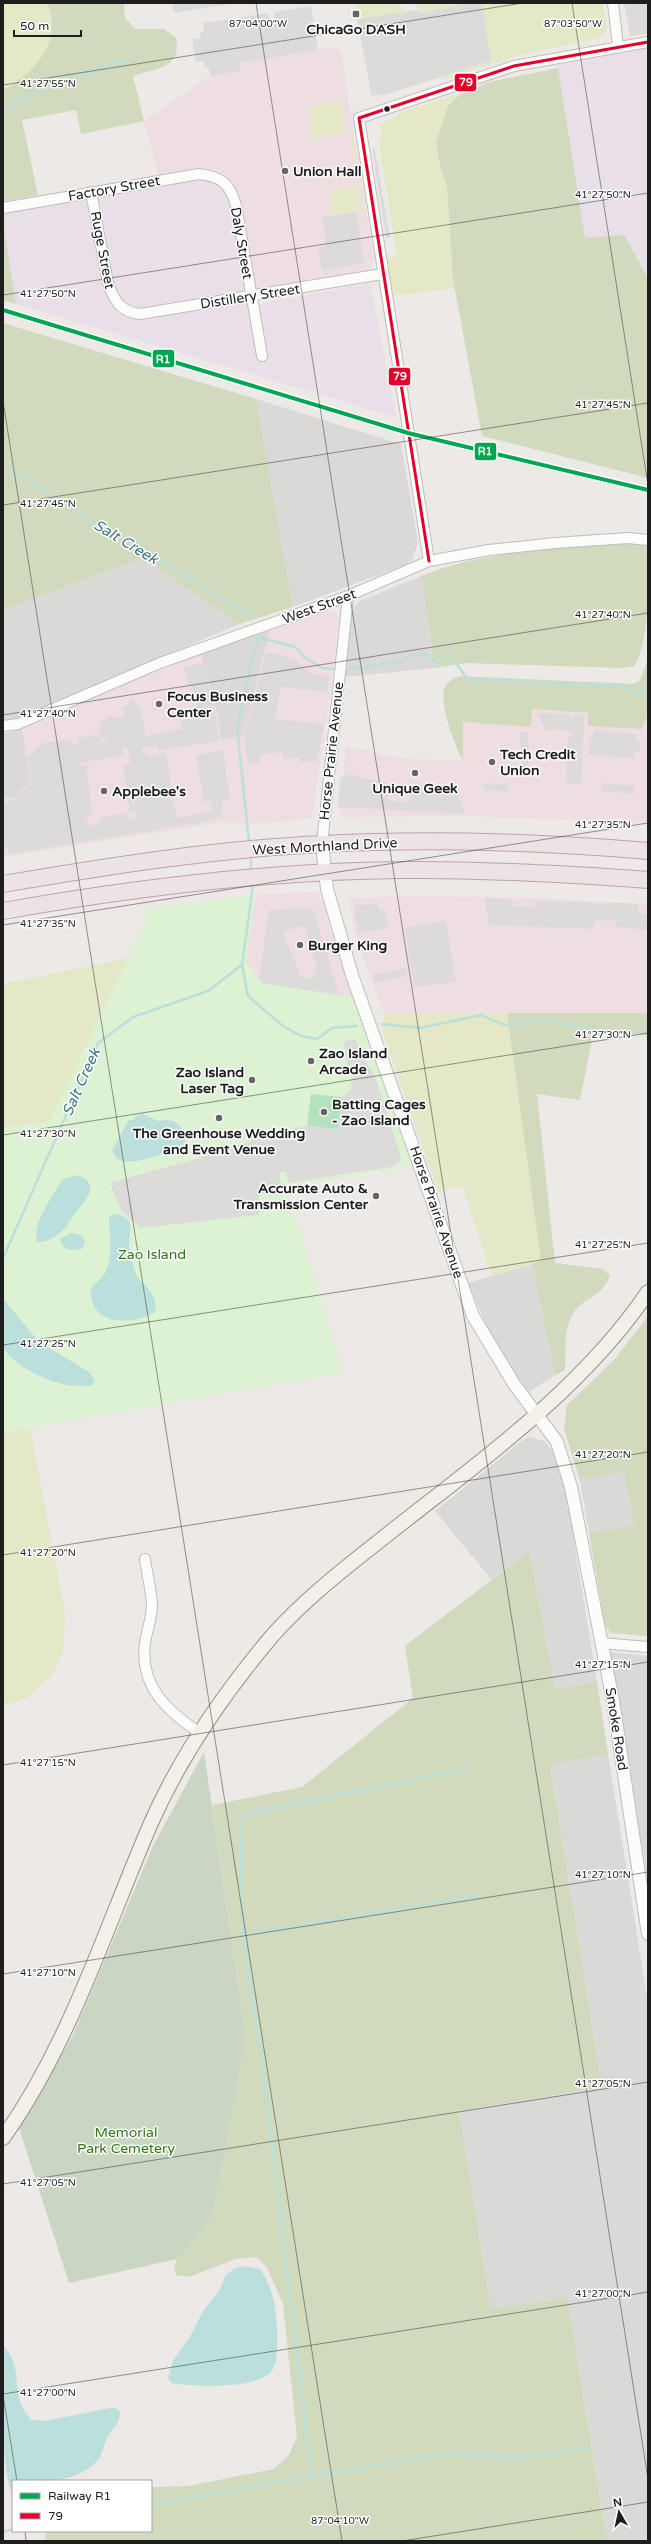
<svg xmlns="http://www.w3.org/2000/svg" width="651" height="2544" viewBox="0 0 651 2544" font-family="'Varela Round',sans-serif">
  <rect width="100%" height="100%" fill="#ece9e7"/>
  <!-- residential -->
  <path fill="#dbd9d8" d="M256,399L401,444L418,542L412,560L405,565L293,607Z
    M143,558L239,624L16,719L3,721V610Z
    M421,576L435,668L344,677L351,615L354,607L360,601Z
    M270,630L243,736L221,740L216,708L201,655Z
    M22,729L30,780L16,797L3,799V734Z
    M532,1264L555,1375L529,1392L510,1369L488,1329L468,1283Z
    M530,1437L544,1441L552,1450L558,1461L565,1485L597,1682L555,1689L529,1551L491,1579L435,1511L523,1440Z
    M624,1472L634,1525L589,1533L580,1480Z
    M609,1652L648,1656V1880Z
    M608,1754L648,2003V2541H607L567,2297L491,2309L459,2111L602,2087L550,1763Z"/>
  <!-- commercial -->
  <path fill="#eedde1" d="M334,47L341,51L374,260L371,266L365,271L255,288L251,283L235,186L227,176L217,169L205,168L159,176L144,121L210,76L241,71L240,63Z
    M328,609L336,613L338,619L330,696L312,818L269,823H217L3,857V799L16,797L30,780L22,729L103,691L201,655L216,708L221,740L243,736L270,630Z
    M532,709L588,713V726L642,729L648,714V823L466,816L340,817L346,746L406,759L463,760V722L531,727Z
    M312,892L318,894L324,903L329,929L357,998L262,983L246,962L255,895Z
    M396,896L514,897L648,904V1013H384L362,954L353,923L349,899Z"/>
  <!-- industrial -->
  <path fill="#e8dfe8" d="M648,47V278L624,235L585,238L557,64Z
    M207,177L226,190L252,305L370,283L396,417L16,304L3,223V201L38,195Z"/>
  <!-- grass -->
  <path fill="#e4e8c7" d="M3,3H47C64,41 34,74 3,90Z
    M359,3H398L399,8L404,7L405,12L357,19L356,7Z
    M416,3H468L422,13Z
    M482,3H603L607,30L599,38L517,56L442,80L441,77L491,61Z
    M462,93L448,106L436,142L441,170L447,185L453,279L456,288L391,296L386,259L397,256L378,139L382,136L380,125L404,111Z
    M341,102L346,133L313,139L308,107Z
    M351,138H354L365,210L363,213Z
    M355,186L359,210L331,215L329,193L325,191Z
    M129,958L49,1121L3,1128V984Z
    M384,1013H507L542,1260L492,1276L462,1185L438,1192L383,1033Z
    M30,1428L65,1613L64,1648L53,1674L24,1700L7,1704L3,1702V1432Z"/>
  <!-- forest -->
  <path fill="#d1dabd" d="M47,3H124L125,18L135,29H164L176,38C182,69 156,68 133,76L144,121L81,134L76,110L22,120L38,195L3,201V90C34,74 64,41 47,3Z
    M558,68L585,238L624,235L648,278V478L482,436L453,279L447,185L441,170L436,142L448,106L462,93L489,82Z
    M3,223L16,304L3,300Z
    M3,323L256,399L293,607L239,624L143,558L3,610Z
    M631,543L648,545C648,578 651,640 634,666L623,668L465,663L435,668L421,576C487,549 561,549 631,543Z
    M648,659V714L642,729L588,726V713L532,709L531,727L463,722V760C455,748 438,700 445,687C448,680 454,679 460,676L634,684L640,680Z
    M507,1013H648V1035L593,1034L580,1100L537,1094L555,1263L603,1269L610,1276C601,1298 584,1297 574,1312C563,1328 566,1352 565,1370L555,1375L532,1264L541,1260Z
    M648,1316V1636L611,1633L605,1626L589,1533L634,1525L624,1472L580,1480L564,1429L567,1405L614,1360Z
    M529,1551L555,1688L597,1682L608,1754L550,1764L602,2087L459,2111L491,2309L567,2297L607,2541H45L46,2531H151V2487L189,2486L274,2469L289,2455L297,2437L283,2304L267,2267L256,2257L236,2259L189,2277L176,2275L174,2267L177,2259L212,2219L246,2039L212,1805L302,1787L413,1698L405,1646Z"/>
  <!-- cemetery -->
  <path fill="#c9d6c3" d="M204,1752L246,2039L212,2219L177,2259L69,2283L19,2128L73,2035L153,1846Z"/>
  <!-- park -->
  <path fill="#ddf1d3" d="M255,895L246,962L262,983L357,998L415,1166L287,1187L343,1373L3,1432V1128L49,1121L129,958L149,908Z"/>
  <!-- pitch -->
  <path fill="#b3e2be" d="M311,1094L342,1097L338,1129L307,1126Z"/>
  <!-- parking -->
  <path fill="#dcdbda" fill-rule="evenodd" d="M173,3H229L230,4L174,13Z
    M468,3H482L491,61L381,96L376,94L372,97L357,19L418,10L422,13Z
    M624,3H648V33L630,36Z
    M311,6L318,50L240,63L241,71L210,76L209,68H205L204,61L196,63L192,39L201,38L200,33L204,31L203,23L232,19L233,26L236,27V18L268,13L269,20H274V12Z
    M372,149H375L390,238H386Z
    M356,212L364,262L322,271L318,248L327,246L322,218Z
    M266,653L280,654L296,660L311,674L329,676L327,692L280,687L275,719L324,724L317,762H300L299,757L284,759L282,752L259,755L260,763L250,764L245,749L244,735Z
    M203,663L215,710L219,741L158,750V745L147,747H143L141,753H149L150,757L166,752L176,816L178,818L212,811L211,801L204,802L196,755L223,750L230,799L222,800V811L216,820L9,854L8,848L3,844V803L15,800L31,781L27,756L34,754L36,748L42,747V743L68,740L79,746L78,738L100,734L101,742L108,740L107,737L101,738L99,721L106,720L109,715L115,718L124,716L122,707L130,705L128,700L133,698L140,708L145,726L144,732L147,736L183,729L180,721L199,716L202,723L206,715L199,716L184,668ZM123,748H127L131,764L123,766L130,812L137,811V817L127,821L126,813L99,818V826H91L86,818V815L93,814L86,764L78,766L77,763L123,756Z
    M536,713L568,714L574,721L576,714L584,715L581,785L571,784L566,780L568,735L573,738V735L566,730H546Z
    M594,730L636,734V740L640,741L639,752H635L634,758L588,755L589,738H594Z
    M520,732H528L529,775L522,776Z
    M350,774L392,785L387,797L388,801L410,802L409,785L459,786V798L464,814L338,807L340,778Z
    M484,783L509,784L508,791L483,790Z
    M602,783L635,786L634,794L601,791Z
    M485,898L513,900L514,906L534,907L536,900L606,904L607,909L610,902L638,904V913L648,914V930L615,927L616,920L594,921L593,929L489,925Z
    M378,904V909L385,911L388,928L359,933L355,918V905Z
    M313,908L339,995L262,983L259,980L269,910ZM305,925L317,969L314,976L306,979L300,976L284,934L285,931Z
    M446,921L456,982L414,987L405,927Z
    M406,968L407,976L375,983L373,975Z
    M355,1039L377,1082L402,1161L391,1167L288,1183L286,1172H279L281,1189L259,1195V1215L140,1228L121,1210L110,1183L224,1151L276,1132L307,1126L338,1129L342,1097L352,1088L350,1082L356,1074L348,1069L344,1041Z"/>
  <!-- water -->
  <path fill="#bbdfda" d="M142,1114L158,1121C170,1118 180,1121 184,1134C186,1139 186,1142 183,1146C166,1151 133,1169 116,1158L112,1150L129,1120H134L135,1117Z
    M78,1175C103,1186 84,1201 74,1215C65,1229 57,1241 38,1242C29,1228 55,1192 63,1179Z
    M114,1214C136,1217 130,1229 129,1243C129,1251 132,1260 134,1268C138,1288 159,1287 155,1312C135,1324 96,1327 91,1297C89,1284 102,1281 106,1271C113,1256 109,1232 109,1216Z
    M71,1233L81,1235L85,1242L82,1249C72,1250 62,1251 60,1239Z
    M3,1301L6,1302L39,1342L89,1372L95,1381L92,1385C67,1392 15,1370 3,1347Z
    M244,2266L260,2269C273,2288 277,2310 277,2333C277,2344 278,2360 273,2369C261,2391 193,2386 171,2383L168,2378L173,2361L191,2335L203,2311L219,2291L226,2275L234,2269Z
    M3,2345C20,2363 14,2380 20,2401C21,2408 27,2414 31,2420L45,2421L110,2408H116L120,2412C120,2425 112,2428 107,2438C103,2445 103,2455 97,2461C76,2484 41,2481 13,2481L12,2493C0,2467 3,2379 3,2345Z"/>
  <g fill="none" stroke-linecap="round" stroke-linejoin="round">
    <!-- stream -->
    <path stroke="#bbdfda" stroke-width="2.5" d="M3,112L33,92L133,58
      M3,465L71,508L251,616
      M258,637L295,647L307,659L322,668L337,669
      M342,669C363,671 382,662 403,662L411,655L425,654L436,663L442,660L447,650L468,680L626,686L636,694L648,684
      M249,842L237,727L258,636
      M251,859V868
      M242,965L248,996L283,1026L301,1036L317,1039L332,1028L357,1026
      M382,1024L420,1028L481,1015L505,1025L545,1020L610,1032L648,1030
      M3,1258L98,1043L133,1017L208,991L242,965L253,886
      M243,1935L479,1895
      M312,2477L261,2054L243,1935L240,1815L466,1769
      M151,2504L453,2453L517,2458L589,2448
      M3,2532L13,2529"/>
    <defs>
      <path id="minor" d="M613,3L618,46
        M91,192L108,283C114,301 121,312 140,314L382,274
        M3,208L199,174C221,176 230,184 236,205L262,356
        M429,561L359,118L514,66L648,42
        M3,726L18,724L160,663L348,596L429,561L489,550L555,543L628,538L648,540
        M322,844L348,596
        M145,1559C147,1574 151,1589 152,1604C152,1618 147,1630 145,1643C139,1686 168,1712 200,1733
        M601,1643L648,1647"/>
      <path id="tertiary" d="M322,844L327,889L352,975L473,1316L514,1384L557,1442L571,1487L613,1701L648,1934"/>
      <path id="secondary" d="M3,2138C71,2042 105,1929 151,1823C181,1755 224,1693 272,1636C303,1601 341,1571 378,1542C473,1466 579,1394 648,1292"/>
      <path id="trunk" d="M3,884C109,866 216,849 323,844C431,838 540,842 648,851
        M3,911C134,888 267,871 401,870C483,869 566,874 648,880"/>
    </defs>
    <!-- minor casing -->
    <use href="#minor" stroke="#bfbebd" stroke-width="12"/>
    <!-- tertiary casing -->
    <use href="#tertiary" stroke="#bfbebd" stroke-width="14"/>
    <!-- secondary casing -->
    <use href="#secondary" stroke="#96907f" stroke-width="16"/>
    <!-- trunk casing -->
    <use href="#trunk" stroke="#c19eb4" stroke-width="18"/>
    <!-- minor -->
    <use href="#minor" stroke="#fcfcfb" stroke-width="10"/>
    <!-- tertiary -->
    <use href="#tertiary" stroke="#fcfcfb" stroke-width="12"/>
    <!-- secondary -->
    <use href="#secondary" stroke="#f3f0ea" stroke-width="14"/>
    <!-- trunk -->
    <use href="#trunk" stroke="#ece4e4" stroke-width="16"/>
    <defs>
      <path id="bus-1" d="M429,561L359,118L514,66L648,42"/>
    </defs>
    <!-- bus-1 casing -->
    <use href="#bus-1" stroke="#fff" stroke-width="6"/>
    <!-- bus-1 -->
    <use href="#bus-1" stroke="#e4002b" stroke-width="3"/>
    <defs>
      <path id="rail-1" d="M3,310L408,433L648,490"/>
    </defs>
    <!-- rail-1 casing -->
    <use href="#rail-1" stroke="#fff" stroke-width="7"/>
    <!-- rail-1 -->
    <use href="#rail-1" stroke="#00a651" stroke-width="4"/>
  </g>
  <!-- ticks -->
  <path fill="none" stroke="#1e1e1e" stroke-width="1" stroke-opacity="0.45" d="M256,3L648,2479M572,3L648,485M3,85L523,3M3,295L648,193M3,401L342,2541M3,505L648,403M3,715L648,613M3,925L648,823M3,1135L648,1033M3,1345L648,1243M3,1555L648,1452M3,1765L648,1662M3,1974L648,1872M3,2184L648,2082M3,2394L648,2292M3,2395L17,2481M25,2531L26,2541M402,2541L648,2502"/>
  <!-- markers -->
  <g fill="#666564" stroke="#fff" stroke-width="1.5">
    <rect x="352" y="10" width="8" height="8" rx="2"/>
    <circle cx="285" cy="171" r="4"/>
    <circle cx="159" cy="704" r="4"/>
    <circle cx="492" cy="762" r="4"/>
    <circle cx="415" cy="773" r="4"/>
    <circle cx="104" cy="791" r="4"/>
    <circle cx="300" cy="945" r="4"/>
    <circle cx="311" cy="1061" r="4"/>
    <circle cx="252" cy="1080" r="4"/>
    <circle cx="324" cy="1112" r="4"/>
    <circle cx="219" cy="1118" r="4"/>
    <circle cx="376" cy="1196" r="4"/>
  </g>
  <circle fill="#1e1e1e" stroke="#fff" stroke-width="1.5" cx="387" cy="109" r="3.5"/>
  <g text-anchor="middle" stroke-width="3" stroke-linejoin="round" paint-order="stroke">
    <!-- poi labels -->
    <g font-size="14" font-weight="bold" fill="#1e1e1e" stroke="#fff" text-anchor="start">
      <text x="356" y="34" text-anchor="middle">ChicaGo DASH</text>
      <text x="293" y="176">Union Hall</text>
      <text x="167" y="701">Focus Business<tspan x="167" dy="16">Center</tspan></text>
      <text x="500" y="759">Tech Credit<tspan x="500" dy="16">Union</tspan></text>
      <text x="415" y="793" text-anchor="middle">Unique Geek</text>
      <text x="112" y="796">Applebee's</text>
      <text x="308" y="950">Burger King</text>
      <text x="319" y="1058">Zao Island<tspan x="319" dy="16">Arcade</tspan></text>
      <text x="244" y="1077" text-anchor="end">Zao Island<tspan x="244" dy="16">Laser Tag</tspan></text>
      <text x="332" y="1109">Batting Cages<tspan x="332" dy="16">- Zao Island</tspan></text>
      <text x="219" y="1138" text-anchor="middle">The Greenhouse Wedding<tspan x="219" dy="16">and Event Venue</tspan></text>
      <text x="368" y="1193" text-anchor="end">Accurate Auto &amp;<tspan x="368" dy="16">Transmission Center</tspan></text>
    </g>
    <!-- street labels -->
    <g font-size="14" fill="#1e1e1e" stroke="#fff">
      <text transform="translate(114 188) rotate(-10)" y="5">Factory Street</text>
      <text transform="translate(242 243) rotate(80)" y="5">Daly Street</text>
      <text transform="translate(103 250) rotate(79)" y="5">Ruge Street</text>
      <text transform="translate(250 296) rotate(-9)" y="5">Distillery Street</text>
      <text transform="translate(319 606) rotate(-20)" y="5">West Street</text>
      <text transform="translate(331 751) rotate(-84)" y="5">Horse Prairie Avenue</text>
      <text transform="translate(325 846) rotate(-3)" y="5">West Morthland Drive</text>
      <text transform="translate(437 1212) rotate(71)" y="5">Horse Prairie Avenue</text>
      <text transform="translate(617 1729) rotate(81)" y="5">Smoke Road</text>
    </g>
    <!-- park labels -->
    <g font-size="14" fill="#2a7a0e" stroke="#fff">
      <text x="152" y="1259">Zao Island</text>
      <text x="126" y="2137">Memorial<tspan x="126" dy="16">Park Cemetery</tspan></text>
    </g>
    <!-- water labels -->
    <g font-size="15" font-style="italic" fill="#3e7984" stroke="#fff">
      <text transform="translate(126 542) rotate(31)" y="5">Salt Creek</text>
      <text transform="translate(81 1082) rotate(-66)" y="5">Salt Creek</text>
    </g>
  </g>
  <g font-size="10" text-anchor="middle" fill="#1e1e1e" stroke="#fff" stroke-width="3" stroke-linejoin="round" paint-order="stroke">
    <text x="258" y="27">87°04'00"W</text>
    <text x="573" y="27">87°03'50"W</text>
    <text x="48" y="87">41°27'55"N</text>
    <text x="603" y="198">41°27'50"N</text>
    <text x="48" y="297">41°27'50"N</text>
    <text x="603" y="408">41°27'45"N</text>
    <text x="48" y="507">41°27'45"N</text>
    <text x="603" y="618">41°27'40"N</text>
    <text x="48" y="717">41°27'40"N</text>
    <text x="603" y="828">41°27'35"N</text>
    <text x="48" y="927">41°27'35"N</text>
    <text x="603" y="1038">41°27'30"N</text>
    <text x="48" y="1137">41°27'30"N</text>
    <text x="603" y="1248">41°27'25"N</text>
    <text x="48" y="1347">41°27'25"N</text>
    <text x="603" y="1458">41°27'20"N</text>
    <text x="48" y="1556">41°27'20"N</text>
    <text x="603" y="1668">41°27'15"N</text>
    <text x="48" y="1766">41°27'15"N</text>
    <text x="603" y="1878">41°27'10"N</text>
    <text x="48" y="1976">41°27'10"N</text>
    <text x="603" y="2087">41°27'05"N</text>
    <text x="48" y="2186">41°27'05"N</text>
    <text x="603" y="2297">41°27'00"N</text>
    <text x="48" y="2396">41°27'00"N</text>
    <text x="340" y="2524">87°04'10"W</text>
  </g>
  <g stroke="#fff" stroke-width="1.5">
    <rect x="454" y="73" width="23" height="19" rx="4" fill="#e4002b"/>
    <rect x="152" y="349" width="23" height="19" rx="4" fill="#00a651"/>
    <rect x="388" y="367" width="23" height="19" rx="4" fill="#e4002b"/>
    <rect x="474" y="442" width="23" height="19" rx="4" fill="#00a651"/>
  </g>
  <g font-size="11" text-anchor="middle" font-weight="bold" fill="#fff">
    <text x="466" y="86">79</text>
    <text x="163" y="363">R1</text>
    <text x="400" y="380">79</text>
    <text x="485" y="455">R1</text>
  </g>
  <!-- border -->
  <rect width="651" height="2544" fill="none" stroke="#1e1e1e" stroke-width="8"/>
  <!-- legend -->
  <rect x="12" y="2480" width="140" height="52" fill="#ffffff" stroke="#a5a5a5"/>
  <rect x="20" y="2493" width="20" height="6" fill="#00a651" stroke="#a5a5a5"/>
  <text x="48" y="2500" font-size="12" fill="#1e1e1e">Railway R1</text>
  <rect x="20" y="2513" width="20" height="6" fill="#e4002b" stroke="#a5a5a5"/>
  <text x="48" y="2520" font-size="12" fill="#1e1e1e">79</text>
  <!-- north arrow -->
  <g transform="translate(619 2512) rotate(351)" stroke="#ffffff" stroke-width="3" paint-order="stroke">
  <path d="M0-3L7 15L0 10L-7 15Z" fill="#1e1e1e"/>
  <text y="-6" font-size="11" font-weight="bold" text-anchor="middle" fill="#1e1e1e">N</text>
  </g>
  <!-- scale -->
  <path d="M14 30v6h67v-6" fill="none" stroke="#1e1e1e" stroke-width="2"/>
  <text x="20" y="30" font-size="12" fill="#1e1e1e" stroke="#ffffff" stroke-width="3" paint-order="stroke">50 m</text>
</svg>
